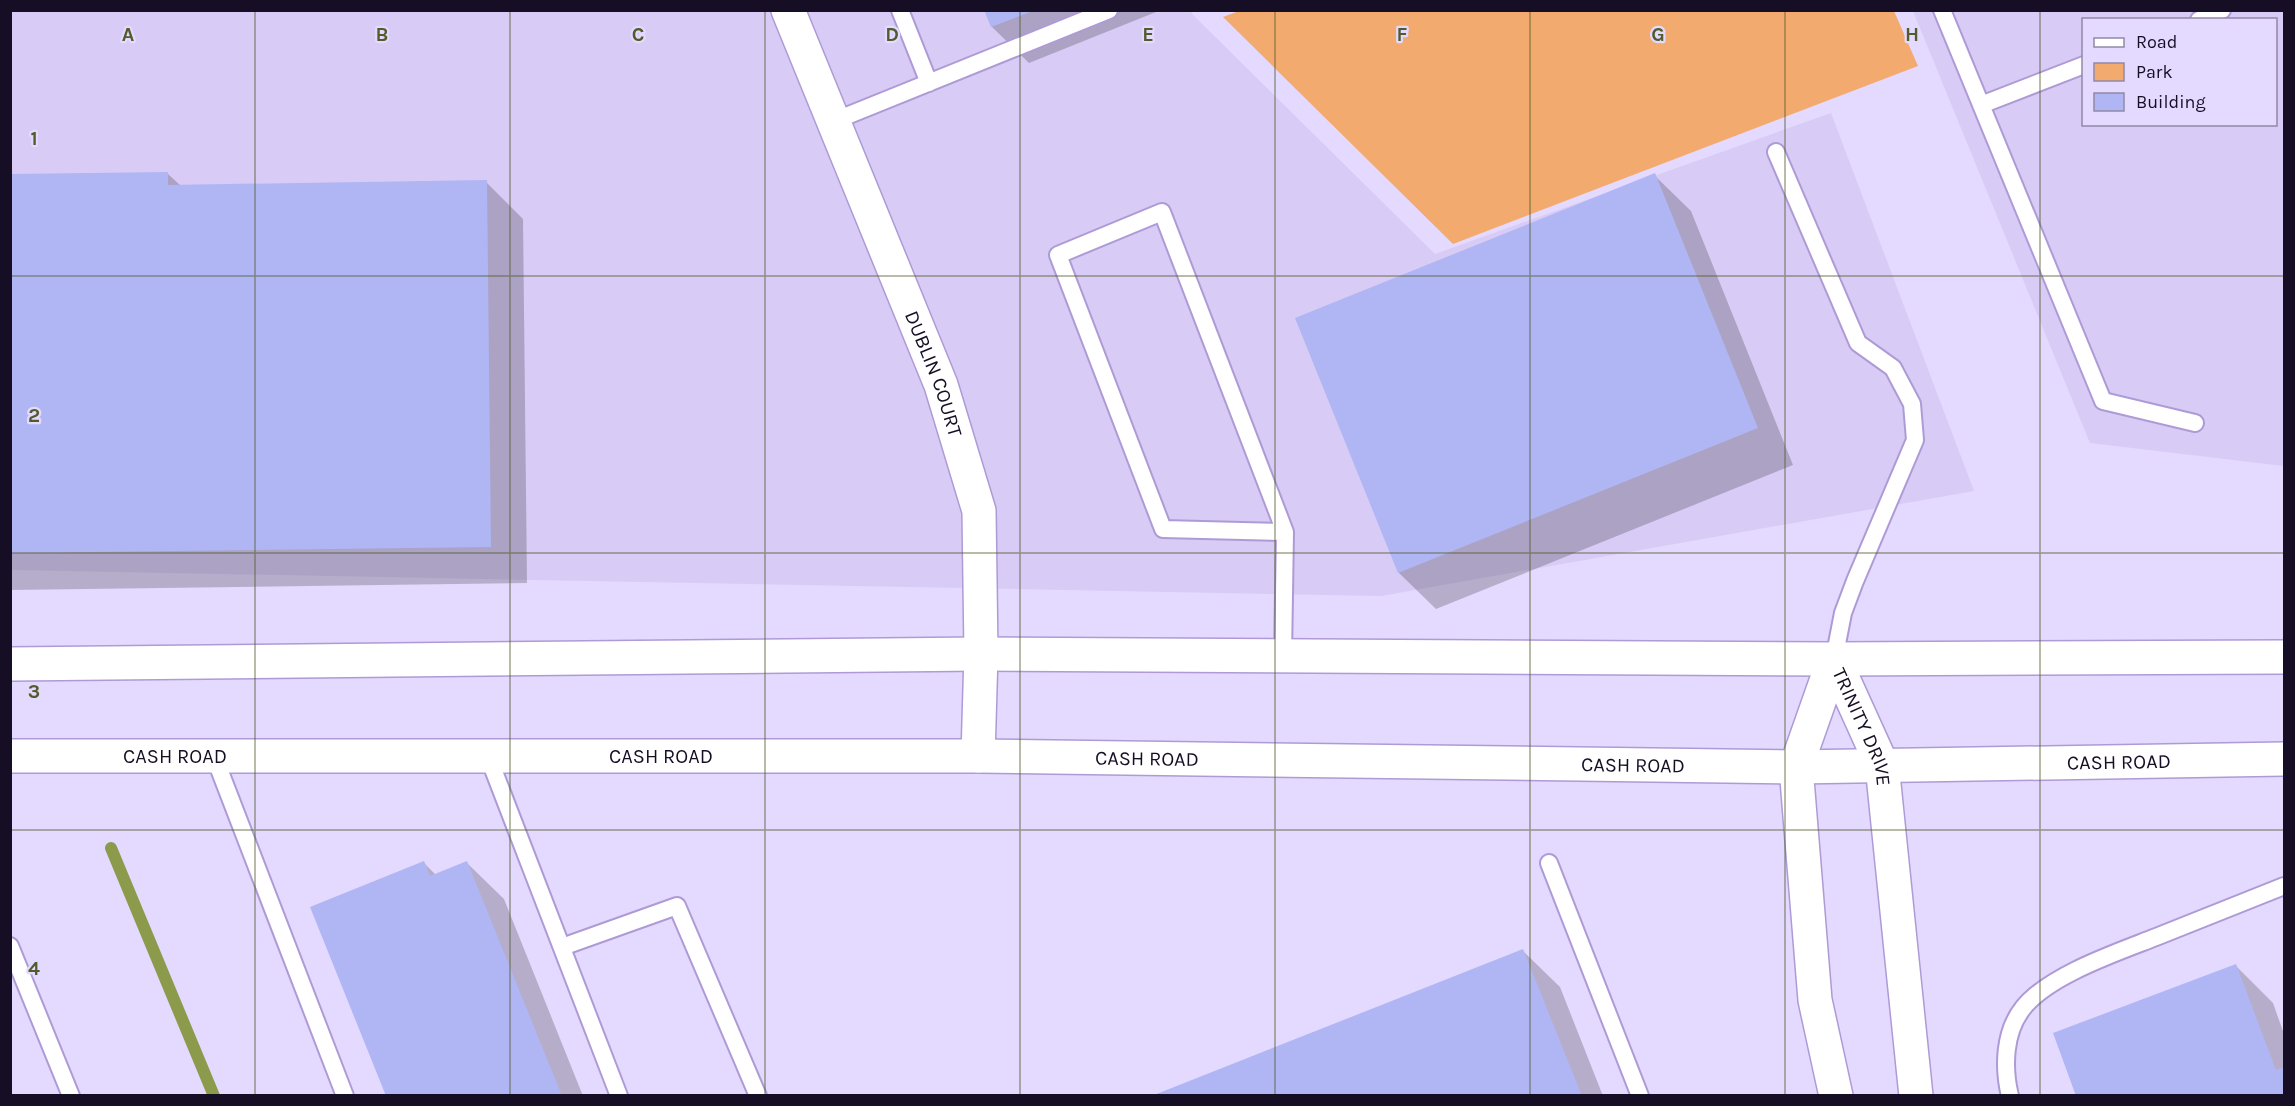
<svg xmlns="http://www.w3.org/2000/svg" width="2295" height="1106" viewBox="0 0 2295 1106" font-family="Karla,sans-serif">
  <rect width="100%" height="100%" fill="#e4d9fe"/>
  <!-- built -->
  <path fill="#d8cbf5" fill-rule="evenodd" d="M11,10L1196,11L1191,13L1435,254L1831,113L1974,491L1381,596L11,570Z
    M1913,11H2284V466L2090,443ZM2084,20H2276V124H2084Z"/>
  <!-- green -->
  <path fill="#f3aa6f" d="M1239,11H1894L1918,66L1453,244L1223,17Z"/>
  <!-- shadow -->
  <path fill="#0003" d="M986,10H1161L1029,63L992,27Z
    M168,174L181,186L486,182L523,219L527,583L10,590V176Z
    M1654,175L1691,211L1793,465L1436,609L1399,573L1296,319Z
    M424,863L436,875L467,863L504,899L583,1096H387Z
    M1523,951L1560,987L1603,1096H1158Z
    M2236,966L2273,1003L2284,1034V1096H2078Z"/>
  <g fill="none" stroke-linecap="round" stroke-linejoin="round">
    <!-- stream -->
    <path stroke="#8c9a4b" stroke-width="12" d="M111,848L214,1096"/>
  </g>
  <!-- building -->
  <path fill="#afb6f3" d="M984,10H1033V11L991,27Z
    M168,172V185L487,180L491,547L10,553V174Z
    M1655,173L1758,428L1398,573L1295,318Z
    M424,861L430,876L467,861L562,1096H386L310,907Z
    M1523,949L1582,1096H1154V1095Z
    M2236,964L2276,1070L2284,1067V1096H2076L2053,1033Z"/>
  <g fill="none" stroke-linecap="round" stroke-linejoin="round">
    <defs>
      <path id="service" d="M900,10L929,83
        M1942,10L2103,401L2195,423
        M2199,20L2222,10
        M1981,105L2084,65
        M834,121L1109,10
        M1776,152L1858,343L1893,368L1912,404L1915,440L1855,581L1843,613L1834,659
        M1283,656L1285,532L1162,212L1058,255L1163,529L1285,532
        M214,756L345,1096
        M488,756L619,1096
        M1549,863L1640,1096
        M10,946L71,1096
        M562,947L677,906L758,1096
        M2010,1096C2003,1067 2004,1032 2023,1008C2049,975 2118,952 2156,937C2199,920 2242,903 2284,886"/>
      <g id="minor">
        <path id="s1" d="M788,10L941,385L979,511L981,654L978,756"/>
        <path id="s2" d="M1834,659L1882,765L1916,1096"/>
        <path d="M1834,659L1796,767L1815,1000L1836,1096"/>
        <path d="M10,664L981,654L1834,659L2284,657"/>
        <path id="s3" d="M10,756H978L1796,767L2284,759"/>
      </g>
    </defs>
    <!-- service casing -->
    <use href="#service" stroke="#ae9bd6" stroke-width="20"/>
    <!-- minor casing -->
    <use href="#minor" stroke="#ae9bd6" stroke-width="36"/>
    <!-- service -->
    <use href="#service" stroke="#fff" stroke-width="16"/>
    <!-- minor -->
    <use href="#minor" stroke="#fff" stroke-width="33"/>
  </g>
  <!-- grid -->
  <path fill="none" stroke="#515b2b" stroke-width="1.5" stroke-opacity="0.55" d="M255,10V1096M510,10V1096M765,10V1096M1020,10V1096M1275,10V1096M1530,10V1096M1785,10V1096M2040,10V1096M10,276H2284M10,553H2284M10,830H2284"/>
  <g text-anchor="middle" stroke-width="4.5" stroke-linejoin="round" paint-order="stroke">
    <!-- street labels -->
    <g font-size="20" fill="#160e24" stroke="#e4d9fe">
      <text dy="7" stroke="none"><textPath href="#s1" startOffset="392">DUBLIN COURT</textPath></text>
      <text dy="7" stroke="none"><textPath href="#s2" startOffset="74">TRINITY DRIVE</textPath></text>
      <text dy="7" stroke="none"><textPath href="#s3" startOffset="165">CASH ROAD</textPath></text>
      <text dy="7" stroke="none"><textPath href="#s3" startOffset="651">CASH ROAD</textPath></text>
      <text dy="7" stroke="none"><textPath href="#s3" startOffset="1137">CASH ROAD</textPath></text>
      <text dy="7" stroke="none"><textPath href="#s3" startOffset="2109">CASH ROAD</textPath></text>
      <text dy="7" stroke="none"><textPath href="#s3" startOffset="1623">CASH ROAD</textPath></text>
    </g>
  </g>
  <g font-size="20" text-anchor="middle" font-weight="bold" fill="#515b2b" stroke="#e4d9fe" stroke-width="4.5" stroke-linejoin="round" paint-order="stroke">
    <text x="128" y="41">A</text>
    <text x="382" y="41">B</text>
    <text x="638" y="41">C</text>
    <text x="892" y="41">D</text>
    <text x="1148" y="41">E</text>
    <text x="1402" y="41">F</text>
    <text x="1658" y="41">G</text>
    <text x="1912" y="41">H</text>
    <text x="34" y="145">1</text>
    <text x="34" y="422">2</text>
    <text x="34" y="698">3</text>
    <text x="34" y="975">4</text>
  </g>
  <!-- border -->
  <rect width="2295" height="1106" fill="none" stroke="#160e24" stroke-width="24"/>
  <!-- legend -->
  <rect x="2082" y="18" width="195" height="108" fill="#e4d9fe" stroke="#9288a7" stroke-width="1.5"/>
  <rect x="2094" y="38" width="30" height="9" fill="#ffffff" stroke="#9288a7" stroke-width="1.5"/>
  <text x="2136" y="48" font-size="18" fill="#160e24">Road</text>
  <rect x="2094" y="63" width="30" height="18" fill="#f3aa6f" stroke="#9288a7" stroke-width="1.5"/>
  <text x="2136" y="78" font-size="18" fill="#160e24">Park</text>
  <rect x="2094" y="93" width="30" height="18" fill="#afb6f3" stroke="#9288a7" stroke-width="1.5"/>
  <text x="2136" y="108" font-size="18" fill="#160e24">Building</text>
</svg>
